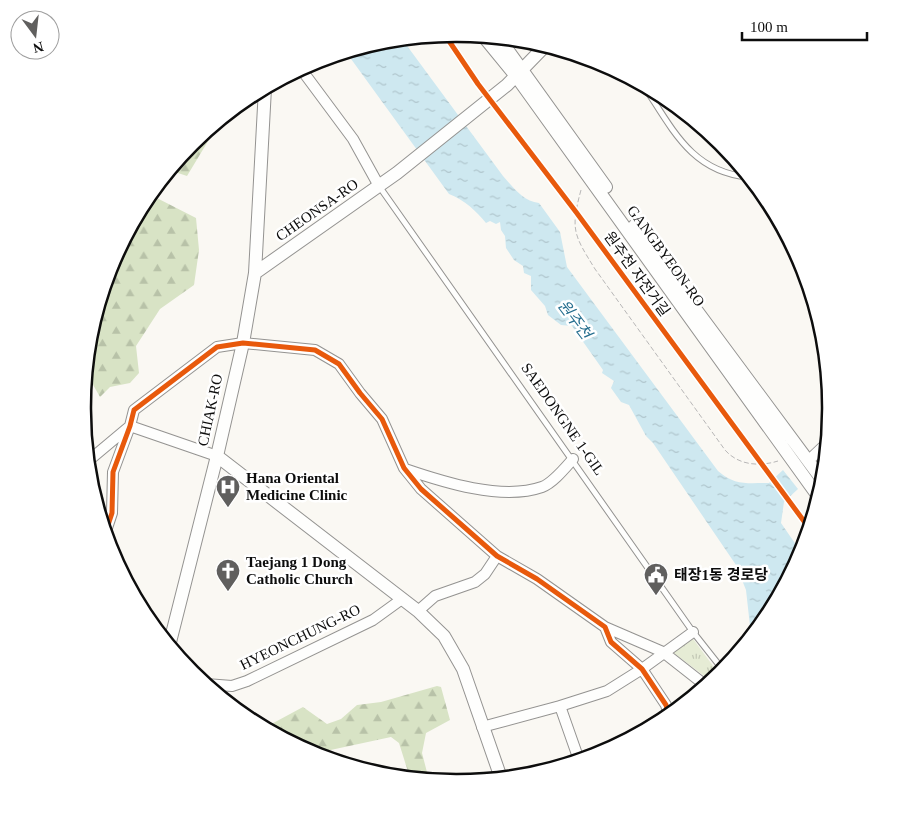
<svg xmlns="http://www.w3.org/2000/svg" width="912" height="816" viewBox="0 0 912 816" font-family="'Times New Roman','Noto Sans KR',serif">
  <defs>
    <pattern id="forest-firs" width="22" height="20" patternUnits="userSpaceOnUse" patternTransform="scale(1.25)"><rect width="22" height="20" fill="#d8e3c5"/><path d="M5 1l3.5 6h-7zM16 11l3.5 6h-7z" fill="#b8c2a8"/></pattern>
    <pattern id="park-tufts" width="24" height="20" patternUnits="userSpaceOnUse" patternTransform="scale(1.25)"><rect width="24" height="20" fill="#e6ecd5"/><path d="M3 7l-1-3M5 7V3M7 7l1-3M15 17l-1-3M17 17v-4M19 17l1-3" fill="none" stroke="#c4c9b6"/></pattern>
    <pattern id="water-ripples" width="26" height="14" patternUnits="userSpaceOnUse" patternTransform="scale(1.25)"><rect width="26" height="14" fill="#cee8f0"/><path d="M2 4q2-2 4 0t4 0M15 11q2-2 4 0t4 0" fill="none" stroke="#b0c6cd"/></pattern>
  </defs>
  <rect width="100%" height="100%" fill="#faf8f3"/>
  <!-- forest -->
  <path fill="url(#forest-firs)" d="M222,118L187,176L172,171C178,149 205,132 222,118Z
    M149,194L196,218L199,250L194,285L160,309L136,346L139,373L130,383L110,387L100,397L92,383L84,386L89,335L110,265Z
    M437,686L441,687L450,720L426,733L422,753L429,780L410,778L399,743L391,737L312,754L264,728L303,707L327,724L341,719L357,705L381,702Z"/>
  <!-- park -->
  <path fill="url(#park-tufts)" d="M691,636L719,674L711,681L671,651Z"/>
  <!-- water -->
  <path fill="url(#water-ripples)" d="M402,39L503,176C513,187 523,201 539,203L560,232L567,267L718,471C735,486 748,483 769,483L783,470L798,489L784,502L781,523L801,552L767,616L751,635L746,590L736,565L653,443L646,436L629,405L621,402L611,388L614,381L602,373L603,370L572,326L561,325L548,315L545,306L531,290V276L524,273L523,266L514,260L506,248L505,236L501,230L500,222L496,224L490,221L486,223C476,211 465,200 449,194L346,52L383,41Z"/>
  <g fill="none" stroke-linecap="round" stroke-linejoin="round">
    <defs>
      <path id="service" d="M644,86C673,130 692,172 748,177
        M379,186L693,632L723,670"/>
      <path id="minor" d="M301,69L353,139L379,186
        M808,461L827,443
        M87,462L130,426L217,456
        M405,469C443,482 502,501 542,487C553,483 565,468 573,459
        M105,534L112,513L113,472L130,426L134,410L217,347L243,343L315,350L339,364L360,393L382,419L404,468L421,489L497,556L537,579L605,627L611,642L642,669L666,705L669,715
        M418,611L435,596L475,582L485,574L497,556
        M605,627L663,652L705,685
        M206,684L232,686L247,681L373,620L402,599
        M560,706L579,760
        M482,727L560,706L607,691L642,669L693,632"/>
      <path id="tertiary" d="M484,37L516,76L818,496
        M499,38L606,187
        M634,226L823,481
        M255,273L397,173L507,85L545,46
        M217,456L418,611L444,636L463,669L501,778
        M169,646L217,456L243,343L255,273L265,88"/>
    </defs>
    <!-- service casing -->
    <use href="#service" stroke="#949391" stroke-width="7"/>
    <!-- minor casing -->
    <use href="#minor" stroke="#949391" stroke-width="12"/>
    <!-- tertiary casing -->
    <use href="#tertiary" stroke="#949391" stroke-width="14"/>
    <!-- path -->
    <path stroke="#b8b7b7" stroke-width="1" stroke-dasharray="5 2.5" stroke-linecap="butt" d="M581,190C570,230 574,235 595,269L725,450C738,465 759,467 778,461"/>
    <!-- service -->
    <use href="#service" stroke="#fefefd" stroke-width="5"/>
    <!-- minor -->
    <use href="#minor" stroke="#fefefd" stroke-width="10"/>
    <!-- tertiary -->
    <use href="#tertiary" stroke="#fefefd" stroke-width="12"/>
    <defs>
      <path id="cycleway" d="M445,35L478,84L576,212L809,528
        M105,534L112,513L113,472L130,426L134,410L217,347L243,343L315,350L339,364L360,393L382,419L404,468L421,489L497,556L537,579L605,627L611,642L642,669L666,705L669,715"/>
    </defs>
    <!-- cycleway casing -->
    <use href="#cycleway" stroke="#fff" stroke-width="8"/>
    <!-- cycleway -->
    <use href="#cycleway" stroke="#e8590c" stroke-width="5"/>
  </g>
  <!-- icons -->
  <defs>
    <symbol id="hospital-pin" viewBox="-11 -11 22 30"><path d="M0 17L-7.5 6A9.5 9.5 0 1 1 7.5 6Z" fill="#605f5e" stroke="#fff"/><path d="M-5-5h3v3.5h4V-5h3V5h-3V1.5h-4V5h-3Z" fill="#fff"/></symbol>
    <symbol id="church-pin" viewBox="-11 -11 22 30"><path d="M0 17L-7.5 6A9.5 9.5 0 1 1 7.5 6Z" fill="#605f5e" stroke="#fff"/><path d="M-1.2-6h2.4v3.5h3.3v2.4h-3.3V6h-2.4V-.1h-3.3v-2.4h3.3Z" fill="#fff"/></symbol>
    <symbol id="civic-pin" viewBox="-11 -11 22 30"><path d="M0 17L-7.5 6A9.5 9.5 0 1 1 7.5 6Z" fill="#605f5e" stroke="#fff"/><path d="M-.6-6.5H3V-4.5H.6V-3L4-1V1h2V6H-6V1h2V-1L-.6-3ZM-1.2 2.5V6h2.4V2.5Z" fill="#fff"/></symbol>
  </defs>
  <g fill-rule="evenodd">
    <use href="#hospital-pin" x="214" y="473" width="28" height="38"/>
    <use href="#church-pin" x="214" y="557" width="28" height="38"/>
    <use href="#civic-pin" x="642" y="561" width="28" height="38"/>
  </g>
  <g text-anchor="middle" stroke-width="5" stroke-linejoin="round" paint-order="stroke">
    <!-- street labels -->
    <g font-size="15" fill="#0d0d0d" stroke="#fff">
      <text transform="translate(317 210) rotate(-35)" y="5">CHEONSA-RO</text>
      <text transform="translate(666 256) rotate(54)" y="5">GANGBYEON-RO</text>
      <text transform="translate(637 274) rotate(54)" y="5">원주천 자전거길</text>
      <text transform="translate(210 410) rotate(-78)" y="5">CHIAK-RO</text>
      <text transform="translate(563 419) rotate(55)" y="5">SAEDONGNE 1-GIL</text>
      <text transform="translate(300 637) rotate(-26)" y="5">HYEONCHUNG-RO</text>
    </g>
    <!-- poi labels -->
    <g font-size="15" font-weight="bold" fill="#0d0d0d" stroke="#fff" text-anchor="start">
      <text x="246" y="483">Hana Oriental<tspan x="246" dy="17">Medicine Clinic</tspan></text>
      <text x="246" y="567">Taejang 1 Dong<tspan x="246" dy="17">Catholic Church</tspan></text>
      <text x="674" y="580">태장1동 경로당</text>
    </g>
    <!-- water labels -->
    <g font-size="16" font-style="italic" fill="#276f8f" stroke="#fff">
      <text transform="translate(575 319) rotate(53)" y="6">원주천</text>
    </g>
  </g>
  <!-- crop -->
  <path d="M0 0H912V816H0ZM456 42H457A365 365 0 0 1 822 407V409A365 365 0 0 1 457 774H456A365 365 0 0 1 91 409V407A365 365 0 0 1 456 42Z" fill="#fff" fill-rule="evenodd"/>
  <path fill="none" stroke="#0d0d0d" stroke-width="2.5" d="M456 42H457A365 365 0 0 1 822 407V409A365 365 0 0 1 457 774H456A365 365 0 0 1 91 409V407A365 365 0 0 1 456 42Z"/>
  <!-- north arrow -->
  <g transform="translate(35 35) rotate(165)"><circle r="24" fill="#ffffff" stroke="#9e9e9e"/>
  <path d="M0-4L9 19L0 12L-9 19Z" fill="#605f5e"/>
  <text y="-8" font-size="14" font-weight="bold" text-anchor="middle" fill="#0d0d0d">N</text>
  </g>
  <!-- scale -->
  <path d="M742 32v8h125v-8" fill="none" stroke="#0d0d0d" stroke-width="2.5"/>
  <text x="750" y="32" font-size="15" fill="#0d0d0d" stroke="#ffffff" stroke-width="4" paint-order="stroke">100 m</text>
</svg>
